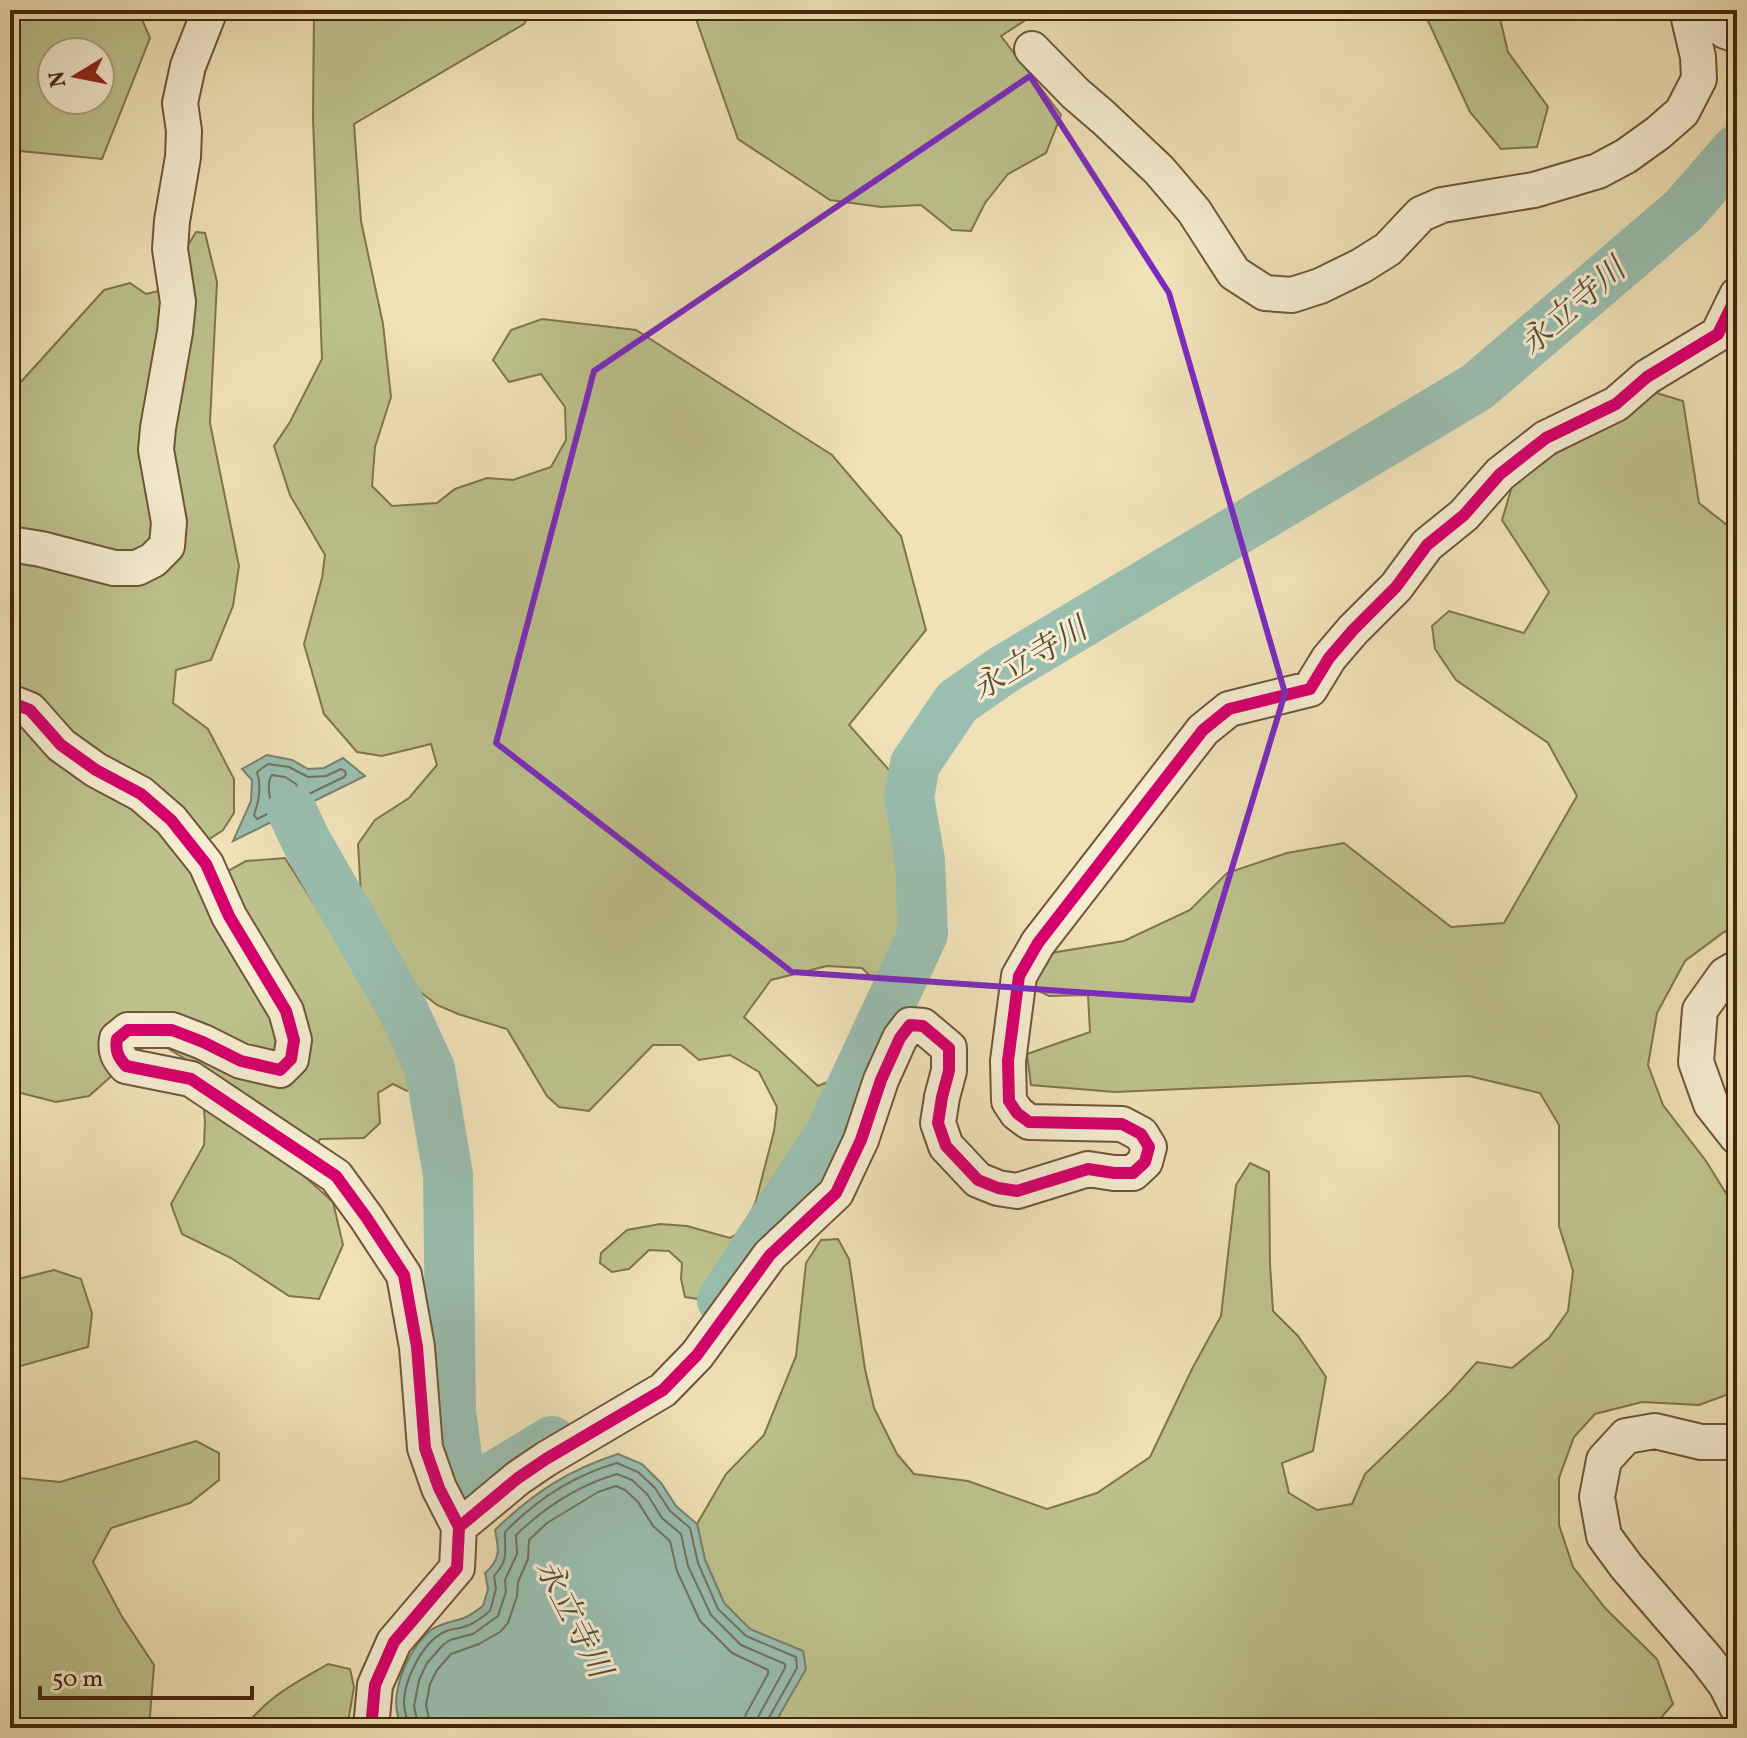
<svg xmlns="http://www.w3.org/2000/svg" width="1747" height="1738" viewBox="0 0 1747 1738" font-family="Vollkorn,'Noto Serif JP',serif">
  <rect width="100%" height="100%" fill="#f0e1b8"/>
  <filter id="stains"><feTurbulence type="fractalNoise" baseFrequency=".0025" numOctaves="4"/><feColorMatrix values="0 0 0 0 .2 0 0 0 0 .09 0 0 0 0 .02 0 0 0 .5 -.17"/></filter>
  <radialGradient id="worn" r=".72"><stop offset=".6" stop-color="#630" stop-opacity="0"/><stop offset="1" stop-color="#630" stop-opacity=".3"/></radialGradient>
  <!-- green -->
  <path fill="#bdc28d" stroke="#81744c" stroke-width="2" fill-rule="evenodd" d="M10,10H138L150,38L102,159L10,150ZM100,52V100H52V52Z
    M314,10H533L524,24L354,124L361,221L383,324L391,397L375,447L372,486L392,506L437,503L455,489L487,478L513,480L551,467L566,440L565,407L541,374L509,382L493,360L511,330L542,319L636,330L832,455L901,536L926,630L849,725L898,780L917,845L915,909L918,965L899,985L877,983L862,968L827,966L771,980L744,1017L818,1086L842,1076L847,1053L862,1035H877L882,1048L863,1099L836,1140L785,1202L722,1293L705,1300L685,1297L681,1279L682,1263L669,1251L649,1250L629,1269L612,1272L600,1263L601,1253L627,1230L660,1224L687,1226L730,1238L744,1229L756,1201L774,1131L777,1107L759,1072L730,1055L699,1060L681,1045H653L589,1111L559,1107L547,1096L507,1029L458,1014L437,1005L397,974L361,896L358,844L375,820L409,798L437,765L431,744L382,756L357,752L324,714L304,644L322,578L325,555L290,495L274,446L290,422L322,359L313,118Z
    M694,10H1041L1001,36L1061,115L1046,153L1008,174L985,203L971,231L952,230L921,205L881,207L830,200L738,139L695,16Z
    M1423,10H1498L1508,52L1548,107L1537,147L1501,149L1470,112Z
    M196,232L205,233L217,282L210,423L239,566L233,606L211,660L176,670L173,703L208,729L234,779V813L223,830L184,856L199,887L246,861L285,858L393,1027L415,1055L419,1087L407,1091L393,1084L378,1093L380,1123L364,1138L320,1139L303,1175L333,1202L343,1245L319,1299L289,1296L231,1258L182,1234L171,1204L204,1145L205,1121L200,1068L167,1048L144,1047L89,1096L56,1102L17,1092L10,1094V394L104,290L130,283L146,294L189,284L185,250Z
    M1650,391L1683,401L1699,503L1737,533V928L1724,932L1685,961L1657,1013L1648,1065L1663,1105L1706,1161L1737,1211V1391L1699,1405L1642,1402L1595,1414L1574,1437L1559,1478V1525L1573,1567L1606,1609L1657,1659L1673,1704L1652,1728H772L805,1669L803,1651L750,1630L724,1603L705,1560L697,1524L726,1474L764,1435L796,1356L806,1263L821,1240L838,1239L849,1259L865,1369L874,1408L897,1454L914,1474L968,1481L1047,1509L1097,1493L1150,1457L1192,1369L1221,1316L1236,1185L1250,1163L1269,1172L1270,1264L1273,1311L1298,1336L1326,1377L1313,1451L1282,1463L1289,1493L1317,1510L1352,1504L1365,1474L1449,1393L1477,1362L1512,1368L1549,1338L1568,1311L1573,1271L1559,1226V1125L1540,1093L1469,1076L1115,1092L1031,1085L1027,1054L1090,1032L1088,995L1049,996L1033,988L1045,954L1124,941L1190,910L1227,873L1287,853L1344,843L1451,927L1504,923L1577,796L1548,743L1456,680L1435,649L1432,626L1449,611L1524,633L1549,592L1502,520L1516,473L1625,419Z
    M1737,948V1094L1728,1081L1727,949Z
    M54,1270L81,1279L92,1313L88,1347L10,1369V1281Z
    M196,1441L219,1453V1480L190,1503L111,1528L93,1562L121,1615L154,1665L149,1728H10V1477L60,1482Z
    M328,1664L350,1669L354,1687L347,1728H244C268,1696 294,1684 328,1664Z"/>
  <!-- water -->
  <path fill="#9abeb0" stroke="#78826e" stroke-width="2" d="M267,755L292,760L308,769L324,768L343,758L365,776L233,841L251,801L252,780L242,769Z
    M618,1454L642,1464L661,1483L676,1506L697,1524L705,1560L724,1603L750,1629L803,1651L806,1669L772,1728H403C385,1699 407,1650 431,1630C441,1623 451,1622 461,1619C469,1617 476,1611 483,1606L488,1589L485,1573C501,1559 499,1549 495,1530C533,1493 568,1470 618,1454Z"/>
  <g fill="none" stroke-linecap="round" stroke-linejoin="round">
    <!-- shore -->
    <path stroke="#70725e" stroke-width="2" d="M268,764L289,767L308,777L326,776L341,769L345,771L346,774L344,777L257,819L254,815C259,801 262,787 257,772Z
      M272,775L285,777L296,784L297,788L275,800H271C268,794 268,779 272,775Z
      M409,1728C408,1720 404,1712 404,1703C404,1680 422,1643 444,1632C452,1628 461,1629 469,1625C476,1622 484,1616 490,1611L496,1589L494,1576C510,1558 504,1552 505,1532C536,1500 575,1475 617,1463L638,1472L655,1488L670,1511L690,1528L698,1563L718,1609L746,1636L796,1657L797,1668L767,1721L766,1728
      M419,1728L414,1706L419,1680L427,1663L443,1645L450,1640L473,1634L498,1616L506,1592L505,1580L517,1554L516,1535C544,1508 579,1485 617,1474L632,1480L647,1494L662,1518L681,1534L688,1566L711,1615L741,1645L785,1664V1668L758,1717L755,1728
      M431,1728L426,1705L430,1684L437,1670L451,1654L479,1644L500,1632L508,1623L517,1596L518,1582L528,1559L529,1540L547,1523L598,1492L616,1486L625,1490L638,1502L653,1526L670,1541L677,1571L700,1621L732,1653L768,1670V1674L746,1714L743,1728"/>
    <!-- river -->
    <path stroke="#9abeb0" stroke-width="50" d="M292,811L306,841L404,1012L430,1069L448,1175L451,1411L458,1464L471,1490
      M722,1300L830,1133L923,934L920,860L909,797L915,764L957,702L1003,670L1477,387L1684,210L1737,149
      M472,1492L471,1490L552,1441"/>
    <defs>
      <path id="minor" d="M1721,10L1725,31L1737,35
        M1032,49L1075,93L1104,118L1159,170L1194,211L1234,273L1265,293L1292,295L1320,286L1361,266L1388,249L1421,214L1442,205L1534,190L1598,171L1626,156L1658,133L1682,112L1699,79L1698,57L1687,10
        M10,544L41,549L114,568H137L153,560L167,546L169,522L156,450L158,428L175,332L178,302L170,249L172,221L183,157L184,131L180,103L188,66L210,10
        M10,702L30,710L61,745L96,770L141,794L171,820L206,864L229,916L286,1011L294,1040L291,1059L280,1070L241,1061L203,1042L172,1030H128L117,1039C115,1051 118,1057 126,1066L191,1079L336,1176L366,1217L404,1275L417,1347L425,1448L439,1488L459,1527L457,1568L394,1642L375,1685L371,1728
        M1737,968L1725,975L1700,1010L1696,1062L1711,1104L1737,1137
        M1737,1442H1701L1655,1431L1626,1436L1604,1460L1597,1497L1604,1536L1626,1566L1707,1660L1726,1685L1737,1707
        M459,1527L518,1478L546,1459L663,1390L697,1355L770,1255L836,1193L861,1140L881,1080L900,1038L910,1025L923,1026L949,1048V1071L942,1097L938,1123L946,1146L978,1180L998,1188L1017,1191L1088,1169L1114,1173H1133L1145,1162L1149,1147L1141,1134L1122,1124L1029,1122L1017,1113L1009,1101L1008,1061L1019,976L1038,943L1203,730L1229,709L1310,689L1329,658L1353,630L1396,587L1427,545L1464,515L1500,474L1546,438L1616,404L1647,377L1718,334L1737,295"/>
    </defs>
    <!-- minor casing -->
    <use href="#minor" stroke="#705637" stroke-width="38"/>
    <!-- minor -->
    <use href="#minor" stroke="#f5ecd1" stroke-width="34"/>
    <defs>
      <path id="cycleway" d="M10,702L30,710L61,745L96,770L141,794L171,820L206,864L229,916L286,1011L294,1040L291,1059L280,1070L241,1061L203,1042L172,1030H128L117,1039C115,1051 118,1057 126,1066L191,1079L336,1176L366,1217L404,1275L417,1347L425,1448L439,1488L459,1527L457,1568L394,1642L375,1685L371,1728
        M459,1527L518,1478L546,1459L663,1390L697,1355L770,1255L836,1193L861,1140L881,1080L900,1038L910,1025L923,1026L949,1048V1071L942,1097L938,1123L946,1146L978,1180L998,1188L1017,1191L1088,1169L1114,1173H1133L1145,1162L1149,1147L1141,1134L1122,1124L1029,1122L1017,1113L1009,1101L1008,1061L1019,976L1038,943L1203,730L1229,709L1310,689L1329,658L1353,630L1396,587L1427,545L1464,515L1500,474L1546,438L1616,404L1647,377L1718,334L1737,295"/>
    </defs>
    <!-- cycleway casing -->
    <use href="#cycleway" stroke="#f5ecd1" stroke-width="17"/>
    <!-- cycleway -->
    <use href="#cycleway" stroke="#d6006c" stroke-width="12"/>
  </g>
  <!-- marked area -->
  <path fill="none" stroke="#7b2cbf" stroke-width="6" stroke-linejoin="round" d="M1030,76L1169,293L1285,693L1192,1000L792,972L496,743L594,371Z"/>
  <g text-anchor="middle" stroke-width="6" stroke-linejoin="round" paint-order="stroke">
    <!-- water labels -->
    <g font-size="32" font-style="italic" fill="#5a4d35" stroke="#f5ecd1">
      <text transform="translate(1572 306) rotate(-41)" y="11">永立寺川</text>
      <text transform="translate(1029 658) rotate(-31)" y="11">永立寺川</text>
      <text transform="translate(574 1618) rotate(63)" y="11">永立寺川</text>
    </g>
  </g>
  <!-- margin -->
  <rect width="1747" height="1738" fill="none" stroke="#f0e1b8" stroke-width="40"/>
  <rect x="12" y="12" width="1723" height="1714" fill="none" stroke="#45270c" stroke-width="4"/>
  <rect x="20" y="20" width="1707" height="1698" fill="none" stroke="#45270c" stroke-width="2"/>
  <!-- north arrow -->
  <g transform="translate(76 76) rotate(260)"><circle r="38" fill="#f5ecd1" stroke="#af9d82" stroke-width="2"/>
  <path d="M0-6L14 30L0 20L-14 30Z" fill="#8f2418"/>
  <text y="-12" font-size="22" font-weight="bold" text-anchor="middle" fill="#45270c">N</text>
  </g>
  <!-- scale -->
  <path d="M40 1686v12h212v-12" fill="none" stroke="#45270c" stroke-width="4"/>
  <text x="52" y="1686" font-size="24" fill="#45270c" stroke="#f5ecd1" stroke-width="6" paint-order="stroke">50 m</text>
  <rect width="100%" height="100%" filter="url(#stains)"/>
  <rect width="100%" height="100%" fill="url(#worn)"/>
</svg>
